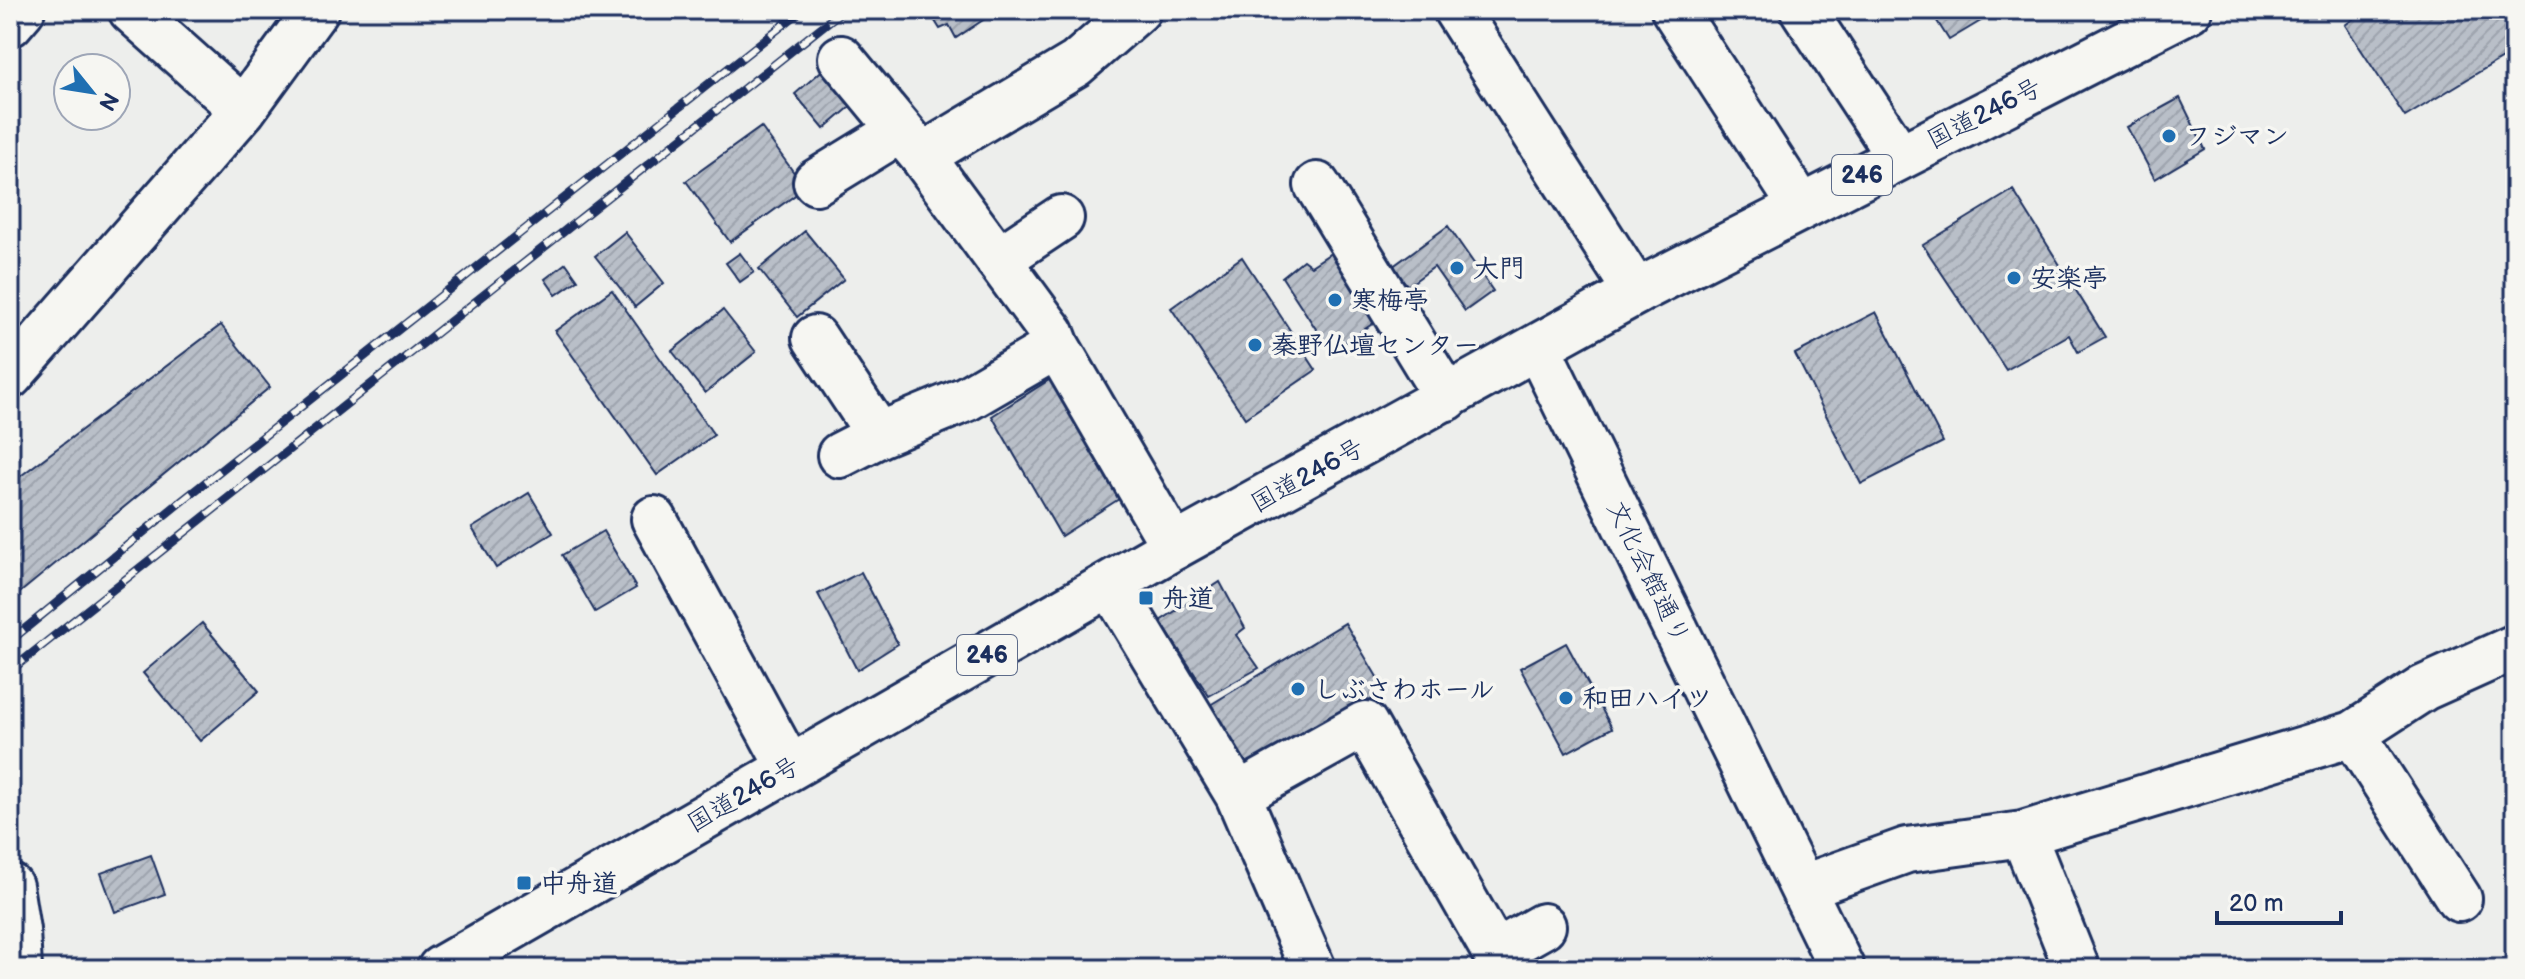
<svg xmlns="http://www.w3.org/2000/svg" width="2525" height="979" viewBox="0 0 2525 979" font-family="'Balsamiq Sans','Klee One',sans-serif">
  <defs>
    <pattern id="building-hatch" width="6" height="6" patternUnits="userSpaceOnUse" patternTransform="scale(2)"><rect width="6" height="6" fill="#b9bfc8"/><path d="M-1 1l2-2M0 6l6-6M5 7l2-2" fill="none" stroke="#9ea4ae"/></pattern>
  </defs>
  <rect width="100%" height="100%" fill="#edeeec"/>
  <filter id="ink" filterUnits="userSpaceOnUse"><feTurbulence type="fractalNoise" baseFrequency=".0125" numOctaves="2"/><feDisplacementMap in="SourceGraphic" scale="16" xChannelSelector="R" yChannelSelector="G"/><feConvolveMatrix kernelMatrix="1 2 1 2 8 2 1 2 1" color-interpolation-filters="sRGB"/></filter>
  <g filter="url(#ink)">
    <!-- building -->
    <path fill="url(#building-hatch)" stroke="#1b2f5e" stroke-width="2" d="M928,10H980L986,18L956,38L949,25L940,29Z
      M1930,10H1999L1949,40Z
      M2366,10H2515V43L2507,49L2502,58L2405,117L2345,25Z
      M826,67L856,102L824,129L795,94Z
      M2180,98L2205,149L2155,179L2127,127Z
      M761,127L805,188L730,242L686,181Z
      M2013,190L2105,337L2078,352L2069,335L2006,370L1923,245Z
      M1448,226L1493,291L1465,311L1434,267L1408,286L1392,267Z
      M805,231L844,279L797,317L759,269Z
      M625,232L664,283L635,307L595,256Z
      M1337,249L1381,318L1331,352L1282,277L1303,260L1311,266Z
      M740,253L754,272L740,282L726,263Z
      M1242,257L1316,370L1245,418L1171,308Z
      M566,263L578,280L556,295L545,279Z
      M612,290L714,435L657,475L555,331Z
      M723,310L756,352L705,393L672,351Z
      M1876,312L1943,442L1861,484L1795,354Z
      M221,325L270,387L10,601V484Z
      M1057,375L1119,499L1061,536L992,416Z
      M529,493L553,533L496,568L472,528Z
      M603,531L636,588L595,612L562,555Z
      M861,572L898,644L857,670L818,594Z
      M1220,582L1245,628L1236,635L1259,668L1209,696L1160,621Z
      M202,623L259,691L200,741L143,673Z
      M1345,623L1386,692L1247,767L1210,705Z
      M1566,643L1612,728L1566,753L1520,668Z
      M151,855L165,894L115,912L101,873Z"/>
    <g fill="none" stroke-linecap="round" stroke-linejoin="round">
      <defs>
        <path id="minor" d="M131,10L243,110
          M1456,10L1636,292
          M1674,10L1801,206
          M1803,10L1899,156
          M10,24L22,10
          M841,58L922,156L1052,333L1057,346L1174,547
          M922,156L1076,64L1138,10
          M816,182L899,131
          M1317,185L1447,398
          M998,260L1061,218
          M815,338L879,435L966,399L1057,346
          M1538,348L1842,969
          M10,376L243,110L316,10
          M840,455L879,435
          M654,519L789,767
          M1111,585L1238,795L1313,969
          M2353,734L2459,899
          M1238,795L1365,724L1495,953L1543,926
          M2023,834L2077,969
          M10,886L17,930L19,969
          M1804,887L1907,850L2023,834L2353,734L2424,688L2515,647"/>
        <path id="highway" d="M440,969L1174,547L1636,292L2189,10"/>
      </defs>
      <!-- minor casing -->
      <use href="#minor" stroke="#1b2f5e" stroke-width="50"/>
      <!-- highway casing -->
      <use href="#highway" stroke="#1b2f5e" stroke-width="50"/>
      <!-- minor -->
      <use href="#minor" stroke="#f6f6f2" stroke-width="44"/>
      <!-- highway -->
      <use href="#highway" stroke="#f6f6f2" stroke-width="44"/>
      <defs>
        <path id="rail" d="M10,641L178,504L802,10
          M10,671L843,10"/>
      </defs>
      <!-- rail casing -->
      <use href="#rail" stroke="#1b2f5e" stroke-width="9"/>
      <!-- rail -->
      <use href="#rail" stroke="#f6f6f2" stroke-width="6" stroke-dasharray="18" stroke-linecap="butt"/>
    </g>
  </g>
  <!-- markers -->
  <g fill="#1f6fb2" stroke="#f6f6f2" stroke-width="3">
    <circle cx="2169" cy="136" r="8"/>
    <circle cx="1457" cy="268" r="8"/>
    <circle cx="2014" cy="278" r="8"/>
    <circle cx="1335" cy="300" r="8"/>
    <circle cx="1255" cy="345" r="8"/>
    <rect x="1138" y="590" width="16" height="16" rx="4"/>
    <circle cx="1298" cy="689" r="8"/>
    <circle cx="1566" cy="698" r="8"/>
    <rect x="516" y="875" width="16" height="16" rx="4"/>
  </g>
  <g text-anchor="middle" stroke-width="7" stroke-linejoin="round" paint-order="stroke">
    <!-- shield labels -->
    <g fill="#f6f6f2" stroke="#5d6b8a" stroke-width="2">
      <rect x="1832" y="155" width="60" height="40" rx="6"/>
      <rect x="957" y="635" width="60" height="40" rx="6"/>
    </g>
    <g font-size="24" font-weight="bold" fill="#1b2f5e">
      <text x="1862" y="183">246</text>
      <text x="987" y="663">246</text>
    </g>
    <!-- street labels -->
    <g font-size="26" fill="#1b2f5e" stroke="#f6f6f2">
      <text transform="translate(1984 113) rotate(-27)" y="9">国道246号</text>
      <text transform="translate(1307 475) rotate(-29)" y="9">国道246号</text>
      <text transform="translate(1649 572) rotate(64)" y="9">文化会館通り</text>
      <text transform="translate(743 794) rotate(-30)" y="9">国道246号</text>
    </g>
    <!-- poi labels -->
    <g font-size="26" font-weight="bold" fill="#1b2f5e" stroke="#f6f6f2" text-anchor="start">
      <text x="2185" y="145">フジマン</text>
      <text x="1473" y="277">大門</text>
      <text x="2030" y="287">安楽亭</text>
      <text x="1351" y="309">寒梅亭</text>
      <text x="1271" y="354">秦野仏壇センター</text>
      <text x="1162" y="607">舟道</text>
      <text x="1314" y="698">しぶさわホール</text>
      <text x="1582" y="707">和田ハイツ</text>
      <text x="540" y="892">中舟道</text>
    </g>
  </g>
  <!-- margin -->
  <rect width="2525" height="979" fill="none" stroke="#f6f6f2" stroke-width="40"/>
  <rect x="20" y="20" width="2485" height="939" fill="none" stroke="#1b2f5e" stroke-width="3" filter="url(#ink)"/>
  <!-- north arrow -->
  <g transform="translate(92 92) rotate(120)"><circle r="38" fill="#f6f6f2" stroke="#9ea6b7" stroke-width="2"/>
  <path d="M0-6L14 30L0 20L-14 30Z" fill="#1f6fb2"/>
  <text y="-12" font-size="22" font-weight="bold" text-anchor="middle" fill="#1b2f5e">N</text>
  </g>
  <!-- scale -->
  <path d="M2217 911v12h124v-12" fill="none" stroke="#1b2f5e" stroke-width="4"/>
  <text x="2229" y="911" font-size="24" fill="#1b2f5e" stroke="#f6f6f2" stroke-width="6" paint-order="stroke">20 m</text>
</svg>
